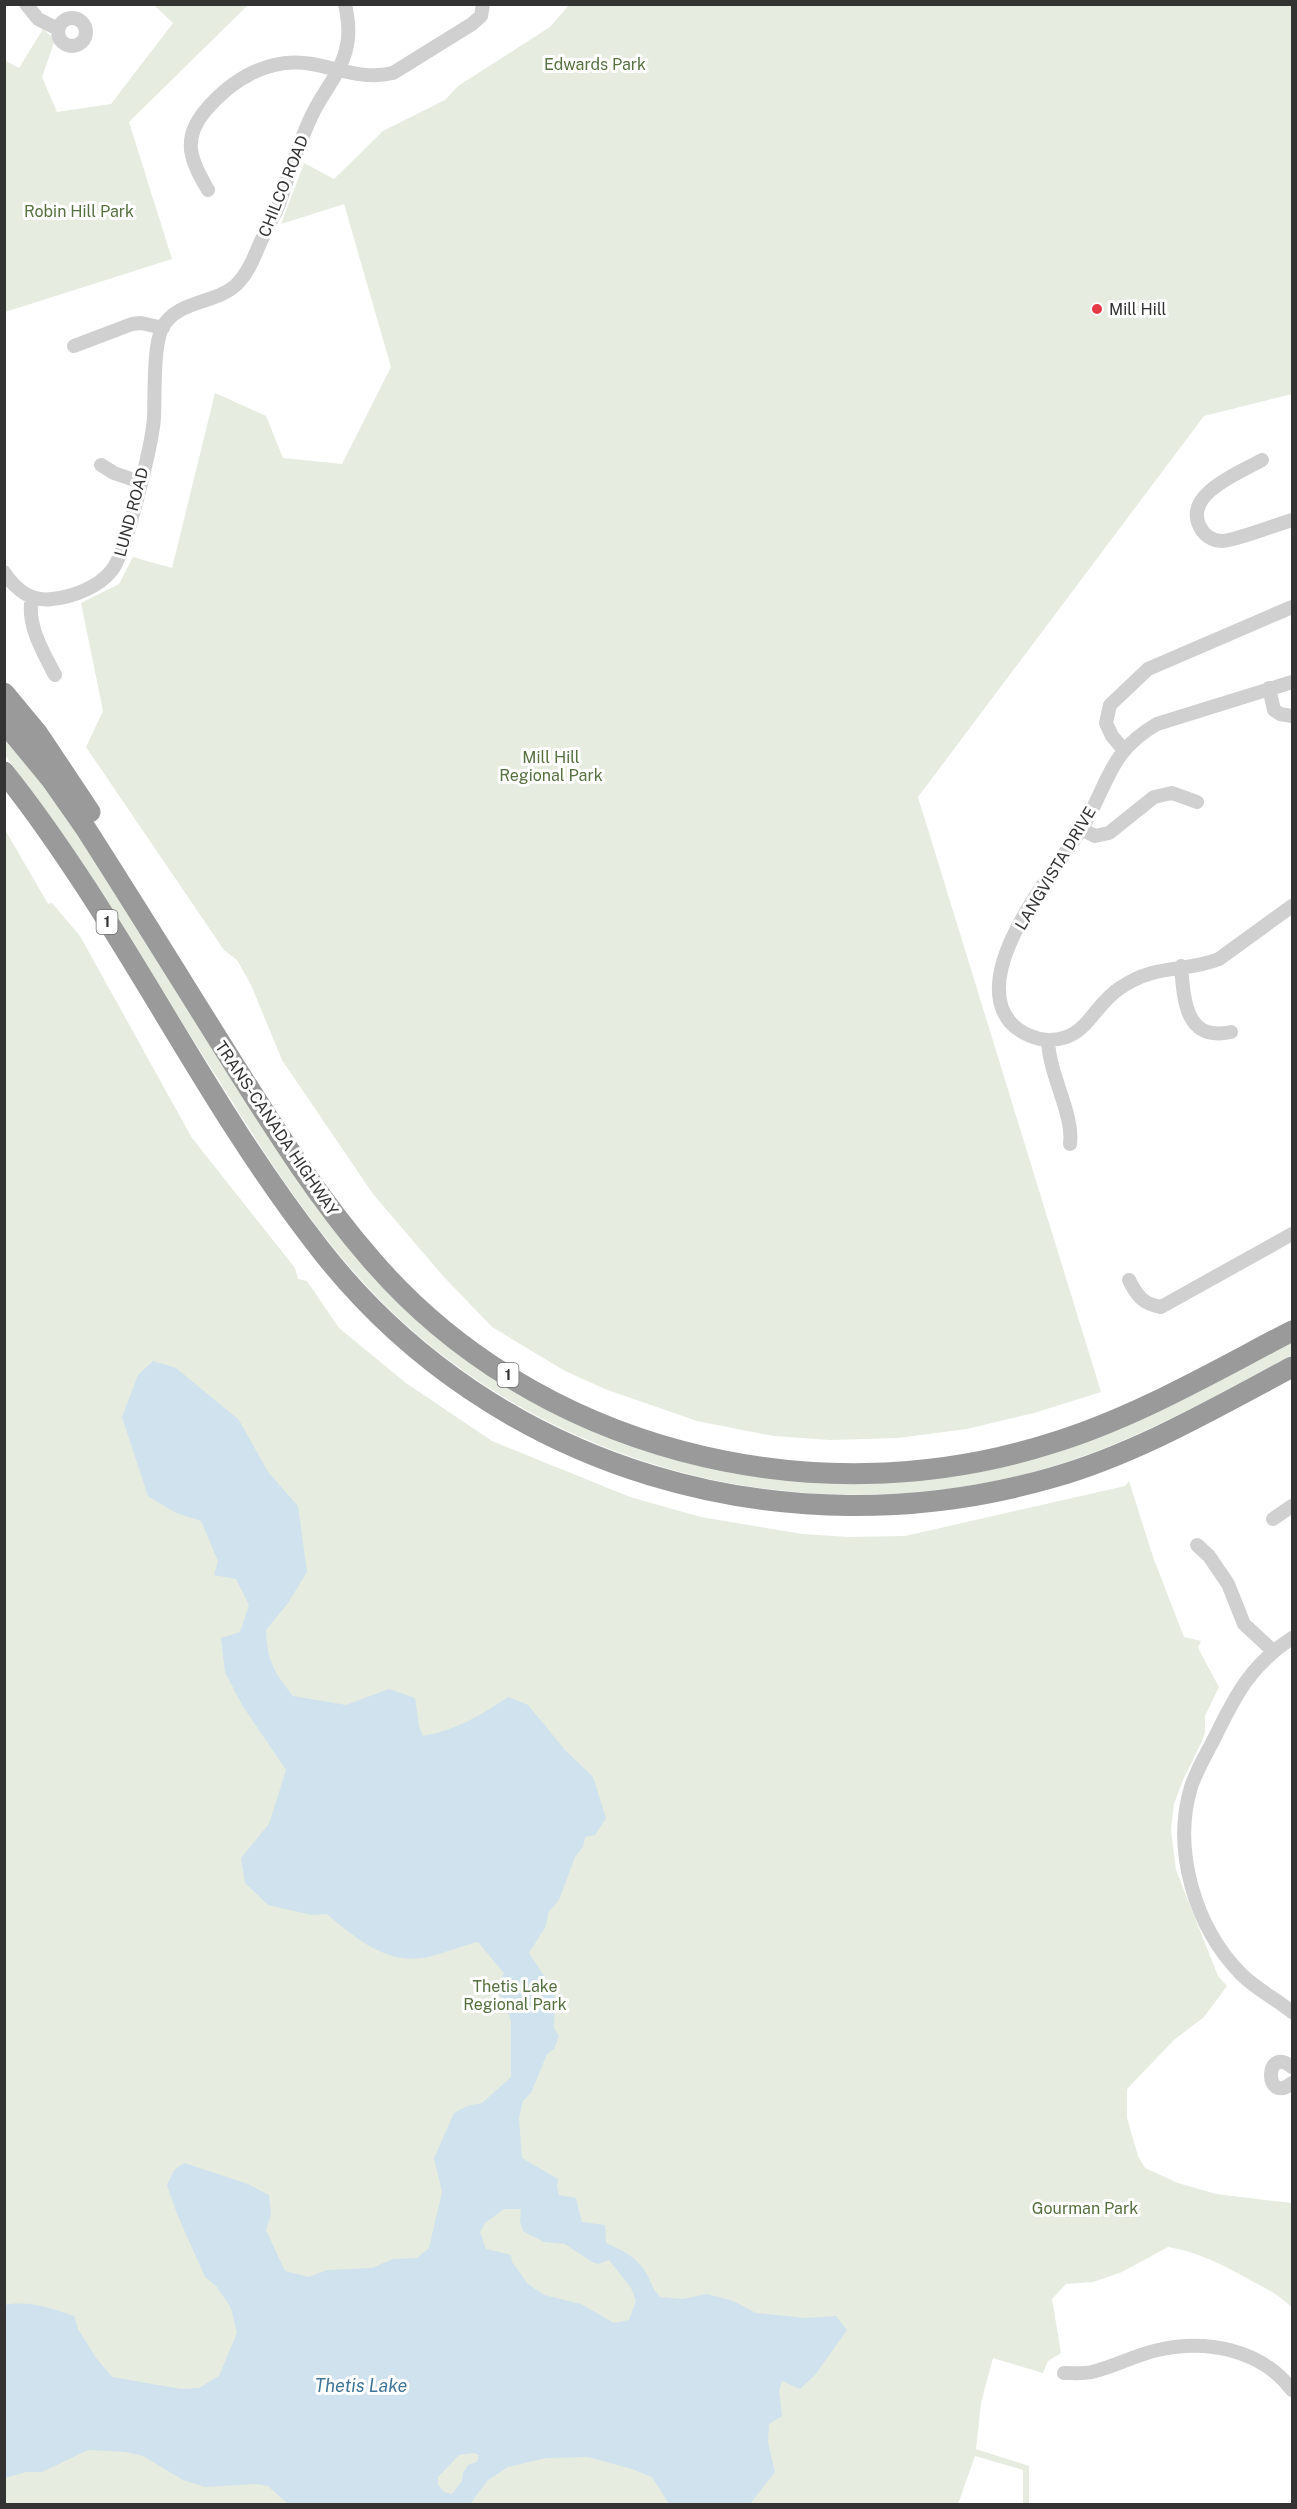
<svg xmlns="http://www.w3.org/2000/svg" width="1297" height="2509" viewBox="0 0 1297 2509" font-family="'Public Sans',sans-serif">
  <rect width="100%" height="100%" fill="#fff"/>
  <!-- green -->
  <path fill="#e6ecdf" d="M154,5H248L129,122L172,259L5,312L4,60L19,68L43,29L55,40L42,77L57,112L111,104L173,23Z
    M569,5H1292V394L1204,416L918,797L1101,1392L1034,1413L967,1429L898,1438L830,1440L773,1436L697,1421L605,1389L565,1371L492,1327L443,1276L373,1194L282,1060L251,985L237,960L224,950L86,747L103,711L81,603L119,584L133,557L172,568L215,393L266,416L283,458L342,464L391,367L344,204L281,224L304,163L334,179L383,131L445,100L458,86L550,27Z
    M4,734L34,769L408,1308L661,1454L955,1475L1292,1340V1355C1216,1395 1139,1440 1057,1465C841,1531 602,1486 427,1343C362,1290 312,1224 266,1155L64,836L5,755Z
    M4,828L48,904L52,903L80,936L192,1138L295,1268L298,1279L307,1281L339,1328L406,1383L492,1441L630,1497L701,1517L802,1534L848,1537L905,1536L1125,1486L1129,1481L1153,1557L1184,1637L1201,1641L1198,1648L1219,1687L1205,1716V1733L1200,1745L1183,1780L1174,1804L1171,1830L1176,1870L1218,1976L1227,1986L1204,2017L1174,2040L1127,2089V2118L1138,2156L1145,2168L1178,2183L1216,2194L1292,2203V2308C1280,2295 1265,2288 1250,2280C1223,2265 1199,2252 1168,2247L1122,2272L1093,2282L1066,2284L1052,2299L1061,2353L1048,2361L1043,2373L993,2358L981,2403L976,2449L1029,2466V2504H1023V2470L975,2456L958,2504H5Z"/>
  <!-- water -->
  <path fill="#cfe2ee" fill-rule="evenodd" d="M153,1361L176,1368L239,1420L268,1472L298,1506L307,1572L288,1603L266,1630C267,1661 274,1672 293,1696L346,1705L389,1689L415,1698L419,1726L423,1736C456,1730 480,1716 508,1697L528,1705L565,1750L593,1777L606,1818L595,1835L585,1837L583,1847L575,1857L559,1900L548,1913L546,1926L529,1953L555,1992L554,2028L559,2036L554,2049L547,2054L531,2093L523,2101L519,2118L522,2158L558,2179L557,2187L559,2195L576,2198L582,2222L605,2225L606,2243C622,2250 640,2259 648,2276C652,2285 653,2290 660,2297L683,2299L707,2294L733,2301L756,2313L805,2318L836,2316L847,2330L815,2375L800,2389L782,2381L779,2391L782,2416L769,2424L768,2442L775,2472L750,2504H669L652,2477L632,2469L588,2457L546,2458L508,2467L488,2480L470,2504H288L268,2486L257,2484L205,2487L183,2480L143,2456L126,2452L88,2450L42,2472H26L5,2478V2305C29,2300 51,2308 74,2316L78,2329L96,2358L112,2377L181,2389L199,2388L219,2376L237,2333L231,2308L217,2287L205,2277L177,2214L167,2185L174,2170L184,2163L248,2184L269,2195L271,2214L266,2230L285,2271L309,2277L327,2270L372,2268L393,2259L417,2258L429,2248L442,2192L434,2158L454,2113L467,2106L482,2103L511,2077V2021L505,2004L496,1989L504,1973L478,1942C461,1946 444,1953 428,1957C388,1966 355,1938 327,1914L312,1915L268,1905L245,1883L241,1858L269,1824L286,1770L242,1705L225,1672L221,1638L240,1632L249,1605L236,1579L214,1575L218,1561L201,1521L176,1513L148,1496L122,1417L138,1375ZM504,2209H521L520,2221L523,2231L544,2242L565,2244L592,2262L598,2264L609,2260L631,2288L636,2301L629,2320L614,2323L581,2304L544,2295L528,2284L512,2262L511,2255L486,2249L480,2232L485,2223ZM474,2453L479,2455L477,2462L468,2465L463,2473L462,2481L452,2494L444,2492L438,2485V2477L459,2455Z"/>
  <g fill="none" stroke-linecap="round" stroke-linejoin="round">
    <!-- minor -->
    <path stroke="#d0d0d0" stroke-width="14" d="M26,4L38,19L58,29
      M58 32a14 14 0 1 1 28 0a14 14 0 1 1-28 0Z
      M208,190C191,161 181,140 205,111C231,80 269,56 312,64C340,69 364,80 393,73L472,24L481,16L483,4
      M74,346L132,324L141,323L163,328
      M1262,460C1239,473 1183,494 1200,527C1204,535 1212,541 1222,541C1235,541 1278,524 1292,520
      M101,465L114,473L140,482
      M4,572C15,589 31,602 52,599C73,597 99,587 112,570C126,553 152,444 154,418C155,396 153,347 162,328C177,299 217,305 238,283C250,270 255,254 262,239C267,228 273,218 278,207C289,176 298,143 313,113C324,90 342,72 347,45C350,32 348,18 345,4
      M32,597C26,624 43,652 55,675
      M1292,682L1157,724C1108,752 1109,784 1082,828C1056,870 968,971 1010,1022C1020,1033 1036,1040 1050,1040C1088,1039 1092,1006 1120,988C1156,963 1184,973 1219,959L1292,906
      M1269,688L1274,710L1280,714L1292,716
      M1123,749L1112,736L1106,723L1110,705L1148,669L1292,607
      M1081,829L1095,836L1109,833L1154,797L1172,793L1197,802
      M1181,966C1184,1000 1185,1042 1231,1032
      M1048,1040C1049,1075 1074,1114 1070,1144
      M1129,1280C1137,1296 1143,1304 1161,1307L1292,1234
      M1273,1519L1292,1506
      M1197,1545L1209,1556L1228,1584L1244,1624L1273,1651
      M1292,1638C1251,1665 1236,1694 1215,1737C1207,1753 1197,1769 1191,1787C1172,1850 1195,1927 1241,1974C1256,1989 1276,1999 1292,2012
      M1292,2067C1264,2044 1264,2106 1292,2083
      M1064,2373C1073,2373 1083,2374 1092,2372C1114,2367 1135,2355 1158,2350C1206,2339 1261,2349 1292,2390"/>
    <!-- highway -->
    <path stroke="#9a9a9a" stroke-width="21" d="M4,693L38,734L90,812
      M4,722L51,779L86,829C136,907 184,985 233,1063C276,1131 318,1198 370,1258C534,1450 811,1519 1049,1444C1135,1418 1213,1372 1292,1331
      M4,772C123,922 202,1099 320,1249C493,1471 785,1554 1051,1478C1136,1454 1215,1408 1292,1367"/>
  </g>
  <!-- markers -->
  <circle fill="#e63946" stroke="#fff" stroke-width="2" cx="1097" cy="309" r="6"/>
  <g text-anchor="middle" stroke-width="6" stroke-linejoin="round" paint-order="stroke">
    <!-- shield labels -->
    <g fill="#fff" stroke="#707070" stroke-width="1.5">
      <rect x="96.5" y="910" width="21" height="24" rx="4.5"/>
      <rect x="497.5" y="1363" width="21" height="24" rx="4.5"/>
    </g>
    <g font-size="15" font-weight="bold" fill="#333">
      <text x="107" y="927">1</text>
      <text x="508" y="1380">1</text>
    </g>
    <!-- park labels -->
    <g font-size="16" fill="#56703f" stroke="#fff">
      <text x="595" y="70">Edwards Park</text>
      <text x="79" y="217">Robin Hill Park</text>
      <text x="551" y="763">Mill Hill<tspan x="551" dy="18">Regional Park</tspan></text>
      <text x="515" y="1992">Thetis Lake<tspan x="515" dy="18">Regional Park</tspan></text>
      <text x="1085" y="2214">Gourman Park</text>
    </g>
    <!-- street labels -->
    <g font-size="16" fill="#333" stroke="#fff">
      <text transform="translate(283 186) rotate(-68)" y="6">CHILCO ROAD</text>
      <text transform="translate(131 512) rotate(-75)" y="6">LUND ROAD</text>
      <text transform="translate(1055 868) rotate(-59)" y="6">LANGVISTA DRIVE</text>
      <text transform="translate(277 1128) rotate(56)" y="6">TRANS-CANADA HIGHWAY</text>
    </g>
    <!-- poi labels -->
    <g font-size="16" fill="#333" stroke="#fff" text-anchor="start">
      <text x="1109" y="315">Mill Hill</text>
    </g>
    <!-- water labels -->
    <g font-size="18" font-style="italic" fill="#3f7597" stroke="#fff">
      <text x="361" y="2392">Thetis Lake</text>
    </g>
  </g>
  <!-- border -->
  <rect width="1297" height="2509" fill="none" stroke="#333333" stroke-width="12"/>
</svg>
